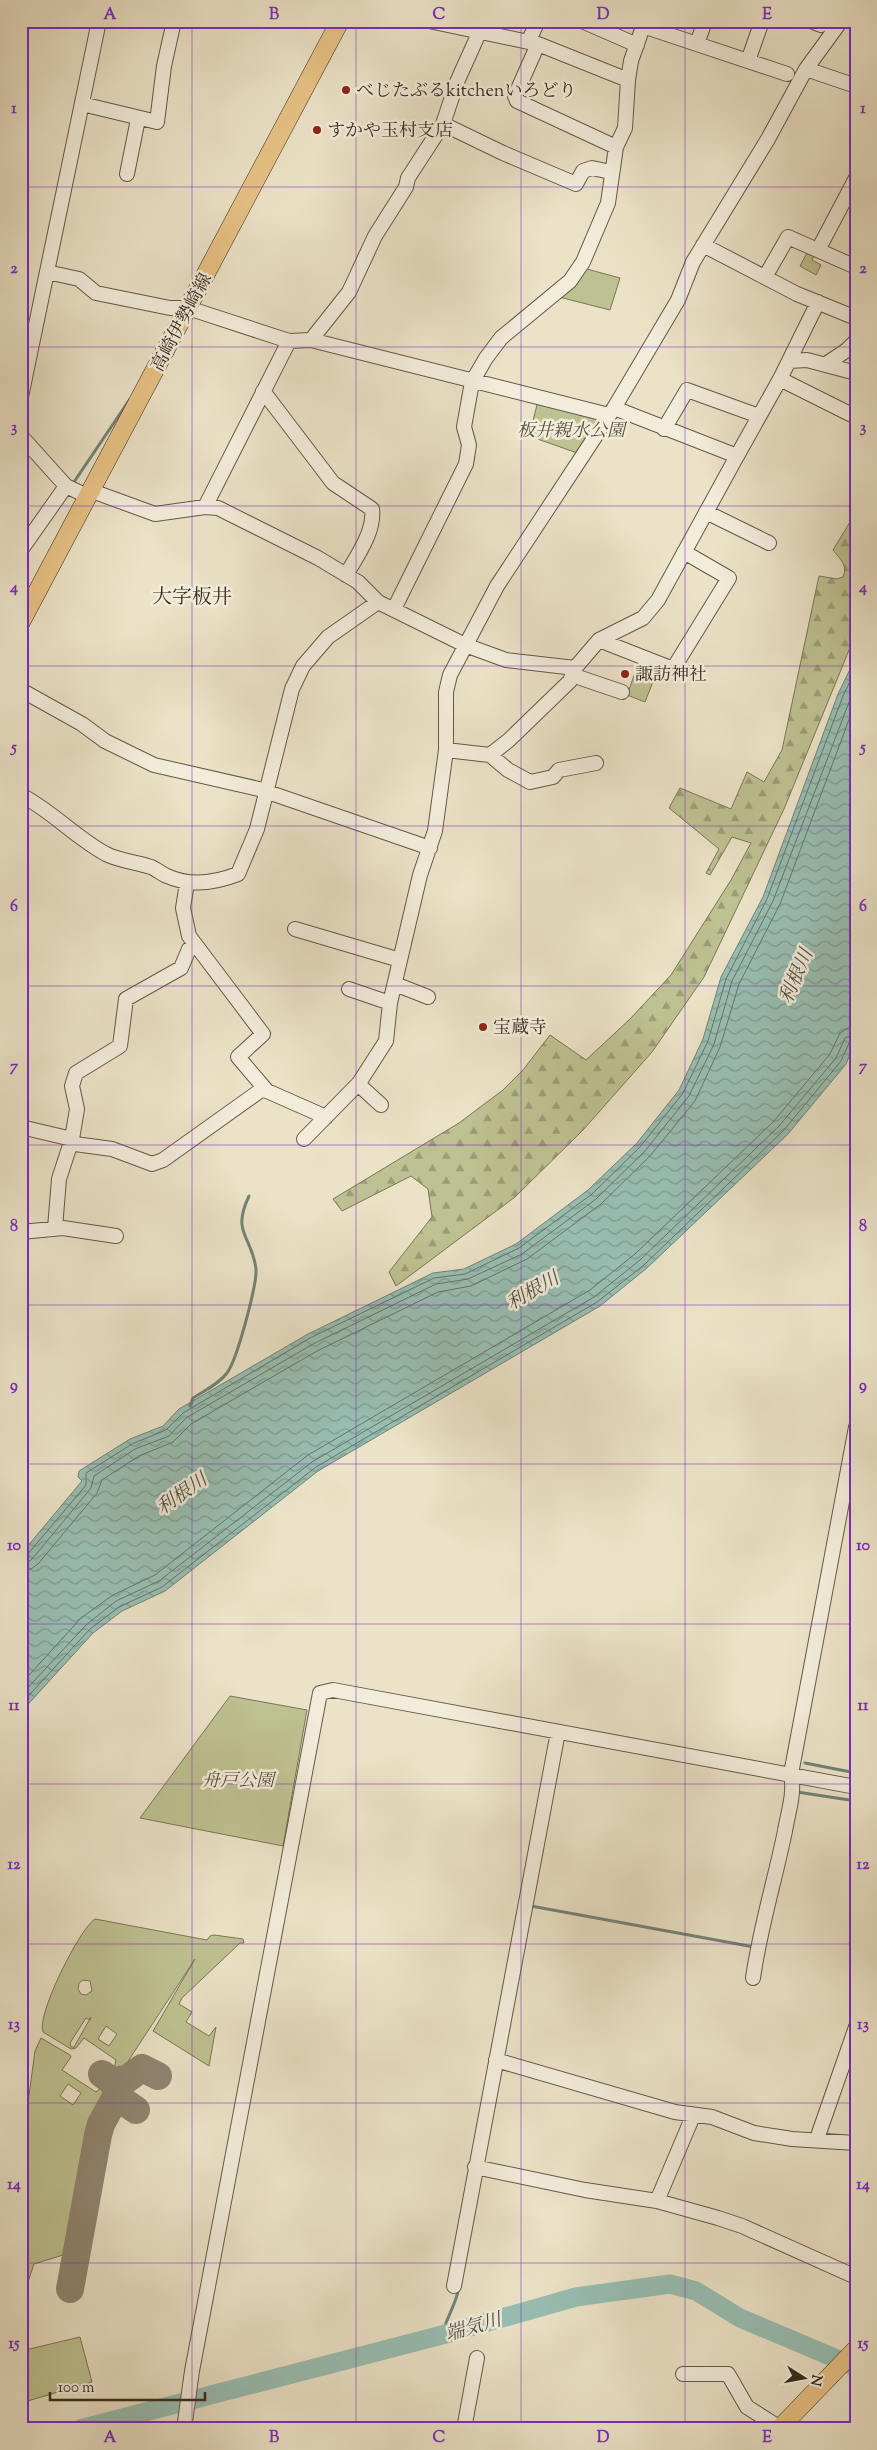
<svg xmlns="http://www.w3.org/2000/svg" width="877" height="2450" viewBox="0 0 877 2450" font-family="'Sorts Mill Goudy','Noto Serif JP',serif">
  <defs>
    <pattern id="forest-firs" width="22" height="20" patternUnits="userSpaceOnUse" patternTransform="scale(1.25)"><rect width="22" height="20" fill="#bec191"/><path d="M5 1l3.5 6h-7zM16 11l3.5 6h-7z" fill="#9b9d76"/></pattern>
    <pattern id="water-waves" width="16" height="10" patternUnits="userSpaceOnUse" patternTransform="scale(1.25)"><rect width="16" height="10" fill="#98beb2"/><path d="M0 5q4-4 8 0t8 0" fill="none" stroke="#7d9b90"/></pattern>
  </defs>
  <rect width="100%" height="100%" fill="#ebe2c7"/>
  <filter id="stains"><feTurbulence type="fractalNoise" baseFrequency=".004" numOctaves="4"/><feColorMatrix values="0 0 0 0 .2 0 0 0 0 .09 0 0 0 0 .02 0 0 0 .5 -.17"/></filter>
  <radialGradient id="worn" r=".72"><stop offset=".6" stop-color="#630" stop-opacity="0"/><stop offset="1" stop-color="#630" stop-opacity=".3"/></radialGradient>
  <!-- green -->
  <path fill="#bec191" stroke="#7a7658" fill-rule="evenodd" d="M808,251L815,254L812,260L821,265L816,275L800,266Z
    M587,269L620,278L610,310L559,297Z
    M538,401L599,416V420L580,454L529,436Z
    M639,662L658,669L645,702L627,695Z
    M230,1696L307,1710L283,1846L140,1818Z
    M95,1919L207,1940L210,1936L214,1935L243,1939L244,1943H240L182,1998L179,2004L192,2012L186,2022L209,2036L216,2027L209,2066L153,2031L195,1959L121,2072L114,2069L116,2060L84,2038L76,2048L71,2049L43,2032C36,2015 80,1928 95,1919ZM83,1980L90,1981L92,1991L86,1995L81,1994L78,1989L79,1983ZM91,2017L74,2047H71L70,2043L86,2018L90,2020ZM106,2026L117,2034L109,2046L98,2039Z
    M41,2038L70,2055L71,2057L62,2070L96,2092L103,2086L108,2090L91,2121L66,2251L63,2255L34,2264L21,2303V2154L35,2051ZM68,2084L81,2093L73,2105L60,2096Z
    M80,2337L92,2382L21,2403V2351Z"/>
  <!-- forest -->
  <path fill="url(#forest-firs)" stroke="#7a7658" d="M856,512V633L784,809L704,977L652,1052L583,1130L515,1197L396,1286L389,1272L432,1217L428,1189L411,1176L342,1211L333,1199L459,1123L503,1090L523,1070L550,1035L586,1060L630,1019L671,975L731,880L751,843L732,837L710,875L706,873L719,849L669,808L680,788L731,809L747,772L764,782L782,750L819,576L837,579L843,577C848,565 840,559 833,550Z"/>
  <!-- water -->
  <path fill="url(#water-waves)" stroke="#718377" d="M856,657V1040L846,1064L788,1134L647,1268L600,1306L318,1471L165,1591L122,1611L93,1633L21,1712V1554L82,1481L78,1477L79,1471L130,1439L163,1426L179,1409L308,1334L433,1273L464,1269L516,1244L588,1190L637,1143L679,1090L703,1039L721,977L763,897L838,694Z"/>
  <g fill="none" stroke-linecap="round" stroke-linejoin="round">
    <!-- shore -->
    <path stroke="#677468" stroke-width="1" d="M21,1557L27,1555L86,1485V1473L132,1444L166,1430L183,1413L310,1338L434,1278L465,1274L519,1248L592,1194L640,1147L683,1093L708,1041L726,979L767,899L843,696L856,669
      M21,1563L30,1561L38,1552L91,1488L94,1476L135,1449L169,1436L186,1418L313,1344L436,1284L468,1279L522,1254L596,1199L645,1151L689,1096L714,1044L732,981L773,901L856,684
      M21,1571L31,1569L38,1564L97,1493L102,1480L139,1456L173,1442L191,1424L317,1351L438,1292L471,1286L527,1259L601,1204L650,1156L695,1101L720,1047L739,984L780,904L856,701
      M21,1684L81,1618L113,1595L155,1575L308,1455L590,1290L635,1254L774,1121L830,1054L840,1033L848,1028L856,1026
      M21,1695L86,1625L116,1601L159,1581L312,1462L594,1297L640,1260L779,1126L836,1058L845,1038L856,1034
      M21,1704L90,1629L119,1607L162,1587L316,1467L597,1302L644,1265L784,1130L841,1061L849,1043L856,1040"/>
    <!-- stream -->
    <path stroke="#718377" stroke-width="3" d="M74,482L130,399
      M190,1406L193,1398C204,1391 219,1384 227,1373C237,1360 257,1285 256,1269C252,1235 231,1234 249,1196
      M805,1763L856,1773
      M797,1792L856,1801
      M531,1907V1906L754,1947
      M442,2335C446,2318 456,2305 459,2287"/>
    <!-- river -->
    <path stroke="#98beb2" stroke-width="19" d="M80,2429L442,2335L576,2297L670,2284L696,2291L740,2318L856,2367"/>
    <!-- taxiway -->
    <path stroke="#908672" stroke-width="28" d="M112,2081L127,2079L142,2068L158,2076
      M118,2093L123,2101L136,2110
      M70,2289L98,2135L101,2124L118,2093L112,2081L102,2074"/>
    <defs>
      <path id="minor" d="M429,21L538,44L628,80
        M582,21L637,45
        M811,21L821,25L824,21
        M643,26L787,74
        M528,42L538,21
        M538,44L515,96L517,101L616,147
        M697,44L705,21
        M748,61L762,21
        M806,69L856,86
        M82,104L157,122L164,66L174,21
        M443,124L503,153L576,184L583,171L592,168L611,172
        M127,174L138,119
        M703,245L797,294L856,318
        M818,250L856,178
        M47,272L79,279L96,293L170,308H188L289,341L311,340L609,415
        M765,277L788,237L856,267
        M311,340L349,292L375,236L406,187L408,178L443,124L457,82L479,33L482,21
        M789,361L807,360L856,373
        M826,364L847,350L856,341
        M780,379L852,415L856,408
        M263,391L333,483L372,509C375,531 357,556 346,575
        M21,397L99,21
        M664,429L687,390L759,416
        M21,436L66,486L89,497
        M737,456L780,379L818,302
        M92,491L155,514L205,507L218,508L318,558L358,582L378,602L465,645L506,660L575,668L599,640L643,618L658,600L737,456L614,408
        M205,507L289,341
        M706,512L769,543
        M21,550L66,486
        M394,609L466,464L469,445L464,427L472,382L486,358L501,338L570,281L583,262L608,203L616,147L625,128L628,80L631,61L645,21
        M599,640L673,669L729,578L684,552
        M572,675L622,692
        M21,690L82,724L105,741L154,765L259,789L430,848
        M446,750L490,755L508,770L530,782L553,777L559,770L596,763
        M490,755L509,740L570,681L575,668
        M21,795C52,811 76,838 106,854C120,861 136,862 151,867C156,869 162,874 167,876C191,887 215,883 238,874L257,829L292,689L303,666L328,637L378,602
        M187,883L183,908L189,936L263,1034L238,1057L267,1091L326,1117
        M295,929L400,960
        M395,984L428,997
        M349,989L390,1003
        M358,1084L381,1105
        M21,1127L72,1139L75,1144L112,1149L152,1164L163,1160L264,1088
        M304,1139L359,1083L386,1041L390,1003L420,875L435,831L446,750V692L450,675L497,586L614,408L678,300L693,262L768,139L806,69L841,21
        M55,1228L59,1179L72,1139L77,1109L72,1086L76,1073L120,1046L126,999L181,968L189,949L195,946
        M21,1232L63,1228L116,1236
        M753,1978C760,1928 775,1880 785,1831C788,1812 795,1794 791,1774L856,1427
        M496,2060L675,2112L712,2117L754,2133L792,2139L856,2143
        M819,2140V2133L856,2027
        M475,2167L585,2190L657,2201L718,2218L742,2226L856,2277
        M657,2201L693,2116
        M454,2286L558,1732
        M683,2374H728L747,2407L780,2428
        M184,2429L192,2371L320,1693L333,1690L856,1787
        M464,2429L477,2358"/>
      <path id="major" d="M21,622L340,21
        M779,2429L856,2349"/>
    </defs>
    <!-- minor casing -->
    <use href="#minor" stroke="#635948" stroke-width="16"/>
    <!-- major casing -->
    <use href="#major" stroke="#362b1e" stroke-width="19"/>
    <!-- minor -->
    <use href="#minor" stroke="#f2ecdb" stroke-width="14"/>
    <!-- major -->
    <use href="#major" stroke="#e6c184" stroke-width="18"/>
  </g>
  <!-- grid -->
  <path fill="none" stroke="#7b2cbf" stroke-width="1" stroke-opacity="0.55" d="M192,21V2429M356,21V2429M521,21V2429M685,21V2429M21,187H856M21,347H856M21,506H856M21,666H856M21,826H856M21,986H856M21,1145H856M21,1305H856M21,1464H856M21,1624H856M21,1784H856M21,1944H856M21,2103H856M21,2263H856"/>
  <!-- markers -->
  <g fill="#8f2418" stroke="#f2ecdb" stroke-width="2">
    <circle cx="346" cy="90" r="5"/>
    <circle cx="317" cy="130" r="5"/>
    <circle cx="625" cy="674" r="5"/>
    <circle cx="483" cy="1027" r="5"/>
  </g>
  <g text-anchor="middle" stroke-width="5" stroke-linejoin="round" paint-order="stroke">
    <!-- poi labels -->
    <g font-size="18" fill="#362b1e" stroke="#f2ecdb" text-anchor="start">
      <text x="356" y="96">べじたぶるkitchenいろどり</text>
      <text x="327" y="136">すかや玉村支店</text>
      <text x="635" y="680">諏訪神社</text>
      <text x="493" y="1033">宝蔵寺</text>
    </g>
    <!-- street labels -->
    <g font-size="18" fill="#362b1e" stroke="#f2ecdb">
      <text transform="translate(181 322) rotate(-62)" y="6">高崎伊勢崎線</text>
    </g>
    <!-- park labels -->
    <g font-size="18" font-style="italic" fill="#58503b" stroke="#f2ecdb">
      <text x="571" y="436">板井親水公園</text>
      <text x="238" y="1786">舟戸公園</text>
    </g>
    <!-- water labels -->
    <g font-size="19" font-style="italic" fill="#4e5043" stroke="#f2ecdb">
      <text transform="translate(795 976) rotate(-67)" y="7">利根川</text>
      <text transform="translate(532 1290) rotate(-30)" y="7">利根川</text>
      <text transform="translate(181 1493) rotate(-35)" y="7">利根川</text>
      <text transform="translate(473 2326) rotate(-16)" y="7">端気川</text>
    </g>
    <!-- quarter labels -->
    <g font-size="20" fill="#362b1e" stroke="#f2ecdb">
      <text x="192" y="603">大字板井</text>
    </g>
  </g>
  <!-- margin -->
  <rect width="877" height="2450" fill="none" stroke="#ebe2c7" stroke-width="55"/>
  <!-- north arrow -->
  <g transform="translate(804 2378) rotate(101)" stroke="#f2ecdb" stroke-width="4" paint-order="stroke">
  <path d="M0-4L9 19L0 12L-9 19Z" fill="#362b1e"/>
  <text y="-8" font-size="14" font-weight="bold" text-anchor="middle" fill="#362b1e">N</text>
  </g>
  <!-- scale -->
  <path d="M50 2392v8h155v-8" fill="none" stroke="#362b1e" stroke-width="2.5"/>
  <text x="58" y="2392" font-size="15" fill="#362b1e" stroke="#f2ecdb" stroke-width="4" paint-order="stroke">100 m</text>
  <rect x="28" y="28" width="822" height="2394" fill="none" stroke="#7b2cbf" stroke-width="2"/>
  <g font-size="16" text-anchor="middle" font-weight="bold" fill="#7b2cbf">
    <text x="110" y="19">A</text>
    <text x="274" y="19">B</text>
    <text x="439" y="19">C</text>
    <text x="603" y="19">D</text>
    <text x="767" y="19">E</text>
    <text x="14" y="113">1</text>
    <text x="863" y="113">1</text>
    <text x="14" y="273">2</text>
    <text x="863" y="273">2</text>
    <text x="14" y="432">3</text>
    <text x="863" y="432">3</text>
    <text x="14" y="592">4</text>
    <text x="863" y="592">4</text>
    <text x="14" y="752">5</text>
    <text x="863" y="752">5</text>
    <text x="14" y="911">6</text>
    <text x="863" y="911">6</text>
    <text x="14" y="1071">7</text>
    <text x="863" y="1071">7</text>
    <text x="14" y="1231">8</text>
    <text x="863" y="1231">8</text>
    <text x="14" y="1390">9</text>
    <text x="863" y="1390">9</text>
    <text x="14" y="1550">10</text>
    <text x="863" y="1550">10</text>
    <text x="14" y="1710">11</text>
    <text x="863" y="1710">11</text>
    <text x="14" y="1869">12</text>
    <text x="863" y="1869">12</text>
    <text x="14" y="2029">13</text>
    <text x="863" y="2029">13</text>
    <text x="14" y="2189">14</text>
    <text x="863" y="2189">14</text>
    <text x="14" y="2348">15</text>
    <text x="863" y="2348">15</text>
    <text x="110" y="2442">A</text>
    <text x="274" y="2442">B</text>
    <text x="439" y="2442">C</text>
    <text x="603" y="2442">D</text>
    <text x="767" y="2442">E</text>
  </g>
  <rect width="100%" height="100%" filter="url(#stains)"/>
  <rect width="100%" height="100%" fill="url(#worn)"/>
</svg>
